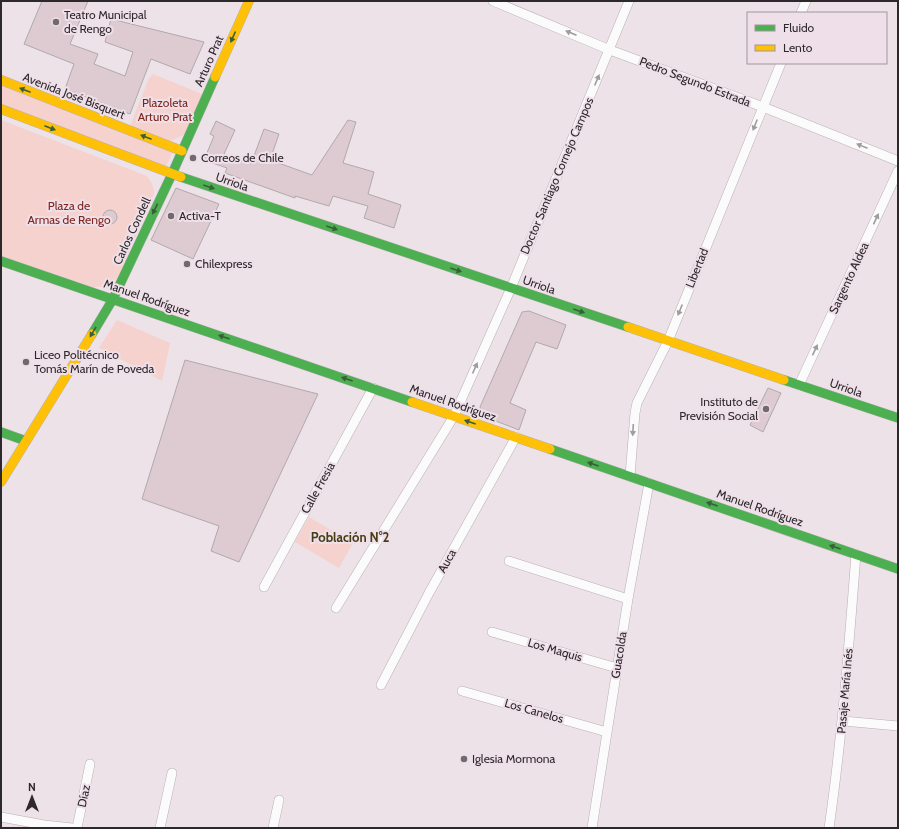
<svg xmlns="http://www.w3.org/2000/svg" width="899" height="829" viewBox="0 0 899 829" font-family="Cabin,sans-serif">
  <rect width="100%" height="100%" fill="#ece2e7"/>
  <!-- green -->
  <path fill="#f6d2cf" d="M153,74L202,94L185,134L171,141L130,126L149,78Z
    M1,85L173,151L165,169L1,106Z
    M1,120L147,176C152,182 154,187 154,194L118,277C111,286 104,287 93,287L1,256Z
    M117,320L170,343L162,381L99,348Z
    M309,517L353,543L339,568L295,542Z"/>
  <!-- building -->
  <path fill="#decbd1" stroke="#b1a9ac" d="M42,1H88L70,44L98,54L94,64L125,76L133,52L105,42L111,19L204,42L190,74L151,59L130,114L65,89L74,64L24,44Z
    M348,120L356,122L343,163L374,172L368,194L401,205L394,228L364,218L368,206L333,196L329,206L295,196V198L225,173L227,168L204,160L214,136L210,134L216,121L235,130L224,154L251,164L264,129L279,134L270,160L312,175Z
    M176,188L219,204L193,259L151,240Z
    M103 217a7 7 0 1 1 14 0a7 7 0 1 1-14 0Z
    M529,311L566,325L557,349L536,342L510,403L526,410L519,430L483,416L480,407L522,312Z
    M185,360L318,394L239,562L211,551L219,526L142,499Z
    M768,388L781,393L763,432L750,425Z"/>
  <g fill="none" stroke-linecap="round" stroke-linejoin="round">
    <defs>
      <path id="street" d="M493,1L610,50L763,107L898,161
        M801,13L806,1
        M799,385L898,171
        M630,476L635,413L637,403L668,341L781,63
        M509,561L628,599
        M264,587L373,388
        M336,608L454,416L511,288L629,1
        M492,632L617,668
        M381,685L429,593L516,437
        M462,691L607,732
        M843,721L898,726
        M1,817L44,825L72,828
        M77,828L90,764
        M160,828L172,773
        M273,828L279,800
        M592,828L628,599L649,483
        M829,828C842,737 849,646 856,554"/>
      <path id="fast" d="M181,177L628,327
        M1,261L412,402
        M92,334L113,299L172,174L215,77
        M784,380L898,418
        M1,432L26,441
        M550,449L898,569"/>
      <path id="slow" d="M215,77L249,1
        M1,80L182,151
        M1,109L181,177
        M628,327L784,380
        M412,402L550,449
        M1,482L92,334"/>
    </defs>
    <!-- street casing -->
    <use href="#street" stroke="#b7b0b4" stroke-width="10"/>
    <!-- fast casing -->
    <use href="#fast" stroke="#b7b0b4" stroke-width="10"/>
    <!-- slow casing -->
    <use href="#slow" stroke="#b7b0b4" stroke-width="10"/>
    <!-- street -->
    <use href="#street" stroke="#fcfbfb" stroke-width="9"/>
    <!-- fast -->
    <use href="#fast" stroke="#4caf50" stroke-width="9"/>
    <!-- slow -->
    <use href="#slow" stroke="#ffc107" stroke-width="9"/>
  </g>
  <!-- one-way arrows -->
  <defs><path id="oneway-solid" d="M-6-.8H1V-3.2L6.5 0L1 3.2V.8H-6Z"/></defs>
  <g fill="#9f9c9d">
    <use href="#oneway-solid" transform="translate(571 33) rotate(-157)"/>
    <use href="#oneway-solid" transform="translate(597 80) rotate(-67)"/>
    <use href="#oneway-solid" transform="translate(755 125) rotate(112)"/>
    <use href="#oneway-solid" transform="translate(862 146) rotate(-158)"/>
    <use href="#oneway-solid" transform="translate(876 219) rotate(-65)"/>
    <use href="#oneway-solid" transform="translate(680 310) rotate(112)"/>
    <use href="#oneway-solid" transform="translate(815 350) rotate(-65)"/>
    <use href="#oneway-solid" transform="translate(475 368) rotate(-66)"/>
    <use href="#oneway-solid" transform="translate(633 430) rotate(93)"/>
  </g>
  <g fill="#395e3a">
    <use href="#oneway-solid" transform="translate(233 37) rotate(114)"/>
    <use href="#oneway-solid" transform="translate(25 90) rotate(-159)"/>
    <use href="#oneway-solid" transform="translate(50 128) rotate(21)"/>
    <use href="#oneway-solid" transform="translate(146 137) rotate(-159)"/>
    <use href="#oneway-solid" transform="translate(209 187) rotate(19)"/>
    <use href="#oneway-solid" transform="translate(155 209) rotate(116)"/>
    <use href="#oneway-solid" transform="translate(332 228) rotate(19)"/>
    <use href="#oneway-solid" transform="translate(456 270) rotate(19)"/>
    <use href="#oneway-solid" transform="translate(579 311) rotate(19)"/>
    <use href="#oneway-solid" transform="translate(93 332) rotate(121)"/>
    <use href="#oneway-solid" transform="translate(224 337) rotate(-161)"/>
    <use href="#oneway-solid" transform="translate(347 379) rotate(-161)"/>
    <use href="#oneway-solid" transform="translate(470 422) rotate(-161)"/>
    <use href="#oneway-solid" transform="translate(593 464) rotate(-161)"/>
    <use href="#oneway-solid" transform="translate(712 504) rotate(-161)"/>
    <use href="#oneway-solid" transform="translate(835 547) rotate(-161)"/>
  </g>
  <!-- markers -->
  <g fill="#70696d" stroke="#efdfe8" stroke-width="1.5">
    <circle cx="56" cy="22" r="4"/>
    <circle cx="193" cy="158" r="4"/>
    <circle cx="171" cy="216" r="4"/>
    <circle cx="187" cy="264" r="4"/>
    <circle cx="26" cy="362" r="4"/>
    <circle cx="766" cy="409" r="4"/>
    <circle cx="464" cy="759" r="4"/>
  </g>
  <g text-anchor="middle" stroke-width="4" stroke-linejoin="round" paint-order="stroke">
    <!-- poi labels -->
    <g font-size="12" fill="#2d282b" stroke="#efdfe8" text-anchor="start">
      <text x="64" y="19">Teatro Municipal<tspan x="64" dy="14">de Rengo</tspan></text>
      <text x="201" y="162">Correos de Chile</text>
      <text x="179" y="220">Activa-T</text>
      <text x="195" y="268">Chilexpress</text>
      <text x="34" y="359">Liceo Politécnico<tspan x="34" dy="14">Tomás Marín de Poveda</tspan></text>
      <text x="758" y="406" text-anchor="end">Instituto de<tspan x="758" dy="14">Previsión Social</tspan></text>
      <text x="472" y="763">Iglesia Mormona</text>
    </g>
    <!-- street labels -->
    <g font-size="12" fill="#2d282b" stroke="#efdfe8">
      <text transform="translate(209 61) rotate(-66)" y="4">Arturo Prat</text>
      <text transform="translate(695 82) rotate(21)" y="4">Pedro Segundo Estrada</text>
      <text transform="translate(74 96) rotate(21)" y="4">Avenida José Bisquert</text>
      <text transform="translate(557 176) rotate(-67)" y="4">Doctor Santiago Cornejo Campos</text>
      <text transform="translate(232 182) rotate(19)" y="4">Urriola</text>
      <text transform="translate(132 231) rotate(-65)" y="4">Carlos Condell</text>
      <text transform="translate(697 268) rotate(-68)" y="4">Libertad</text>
      <text transform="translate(849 278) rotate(-65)" y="4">Sargento Aldea</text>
      <text transform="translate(539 285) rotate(19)" y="4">Urriola</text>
      <text transform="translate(147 298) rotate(19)" y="4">Manuel Rodríguez</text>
      <text transform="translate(846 388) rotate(19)" y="4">Urriola</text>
      <text transform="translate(453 403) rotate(19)" y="4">Manuel Rodríguez</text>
      <text transform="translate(318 488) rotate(-61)" y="4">Calle Fresia</text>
      <text transform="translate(760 508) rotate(19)" y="4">Manuel Rodríguez</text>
      <text transform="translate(447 561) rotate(-61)" y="4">Auca</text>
      <text transform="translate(555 650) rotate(16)" y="4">Los Maquis</text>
      <text transform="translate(619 655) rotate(-81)" y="4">Guacolda</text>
      <text transform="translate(845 691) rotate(-85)" y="4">Pasaje María Inés</text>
      <text transform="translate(534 711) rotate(16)" y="4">Los Canelos</text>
      <text transform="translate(84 796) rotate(-78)" y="4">Díaz</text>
    </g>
    <!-- park labels -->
    <g font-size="12" fill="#7e261d" stroke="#efdfe8">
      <text x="165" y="107">Plazoleta<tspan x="165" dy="14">Arturo Prat</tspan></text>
      <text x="69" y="210">Plaza de<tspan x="69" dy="14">Armas de Rengo</tspan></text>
    </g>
    <!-- neighbourhood labels -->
    <g font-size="13" font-weight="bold" fill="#463d14" stroke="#efdfe8">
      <text x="350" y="542">Población N°2</text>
    </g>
  </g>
  <!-- border -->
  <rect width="899" height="829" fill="none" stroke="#2d282b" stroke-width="4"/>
  <!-- legend -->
  <rect x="747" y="12" width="140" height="52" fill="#efdfe8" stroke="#a1969c"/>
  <rect x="755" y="25" width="20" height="6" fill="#4caf50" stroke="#a1969c"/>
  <text x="783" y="32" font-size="12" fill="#2d282b">Fluido</text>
  <rect x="755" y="45" width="20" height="6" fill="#ffc107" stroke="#a1969c"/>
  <text x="783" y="52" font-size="12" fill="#2d282b">Lento</text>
  <!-- north arrow -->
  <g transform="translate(32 797)" stroke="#efdfe8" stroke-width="3" paint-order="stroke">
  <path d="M0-3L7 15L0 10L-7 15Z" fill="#2d282b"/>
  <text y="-6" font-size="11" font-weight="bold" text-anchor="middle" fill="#2d282b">N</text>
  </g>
</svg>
